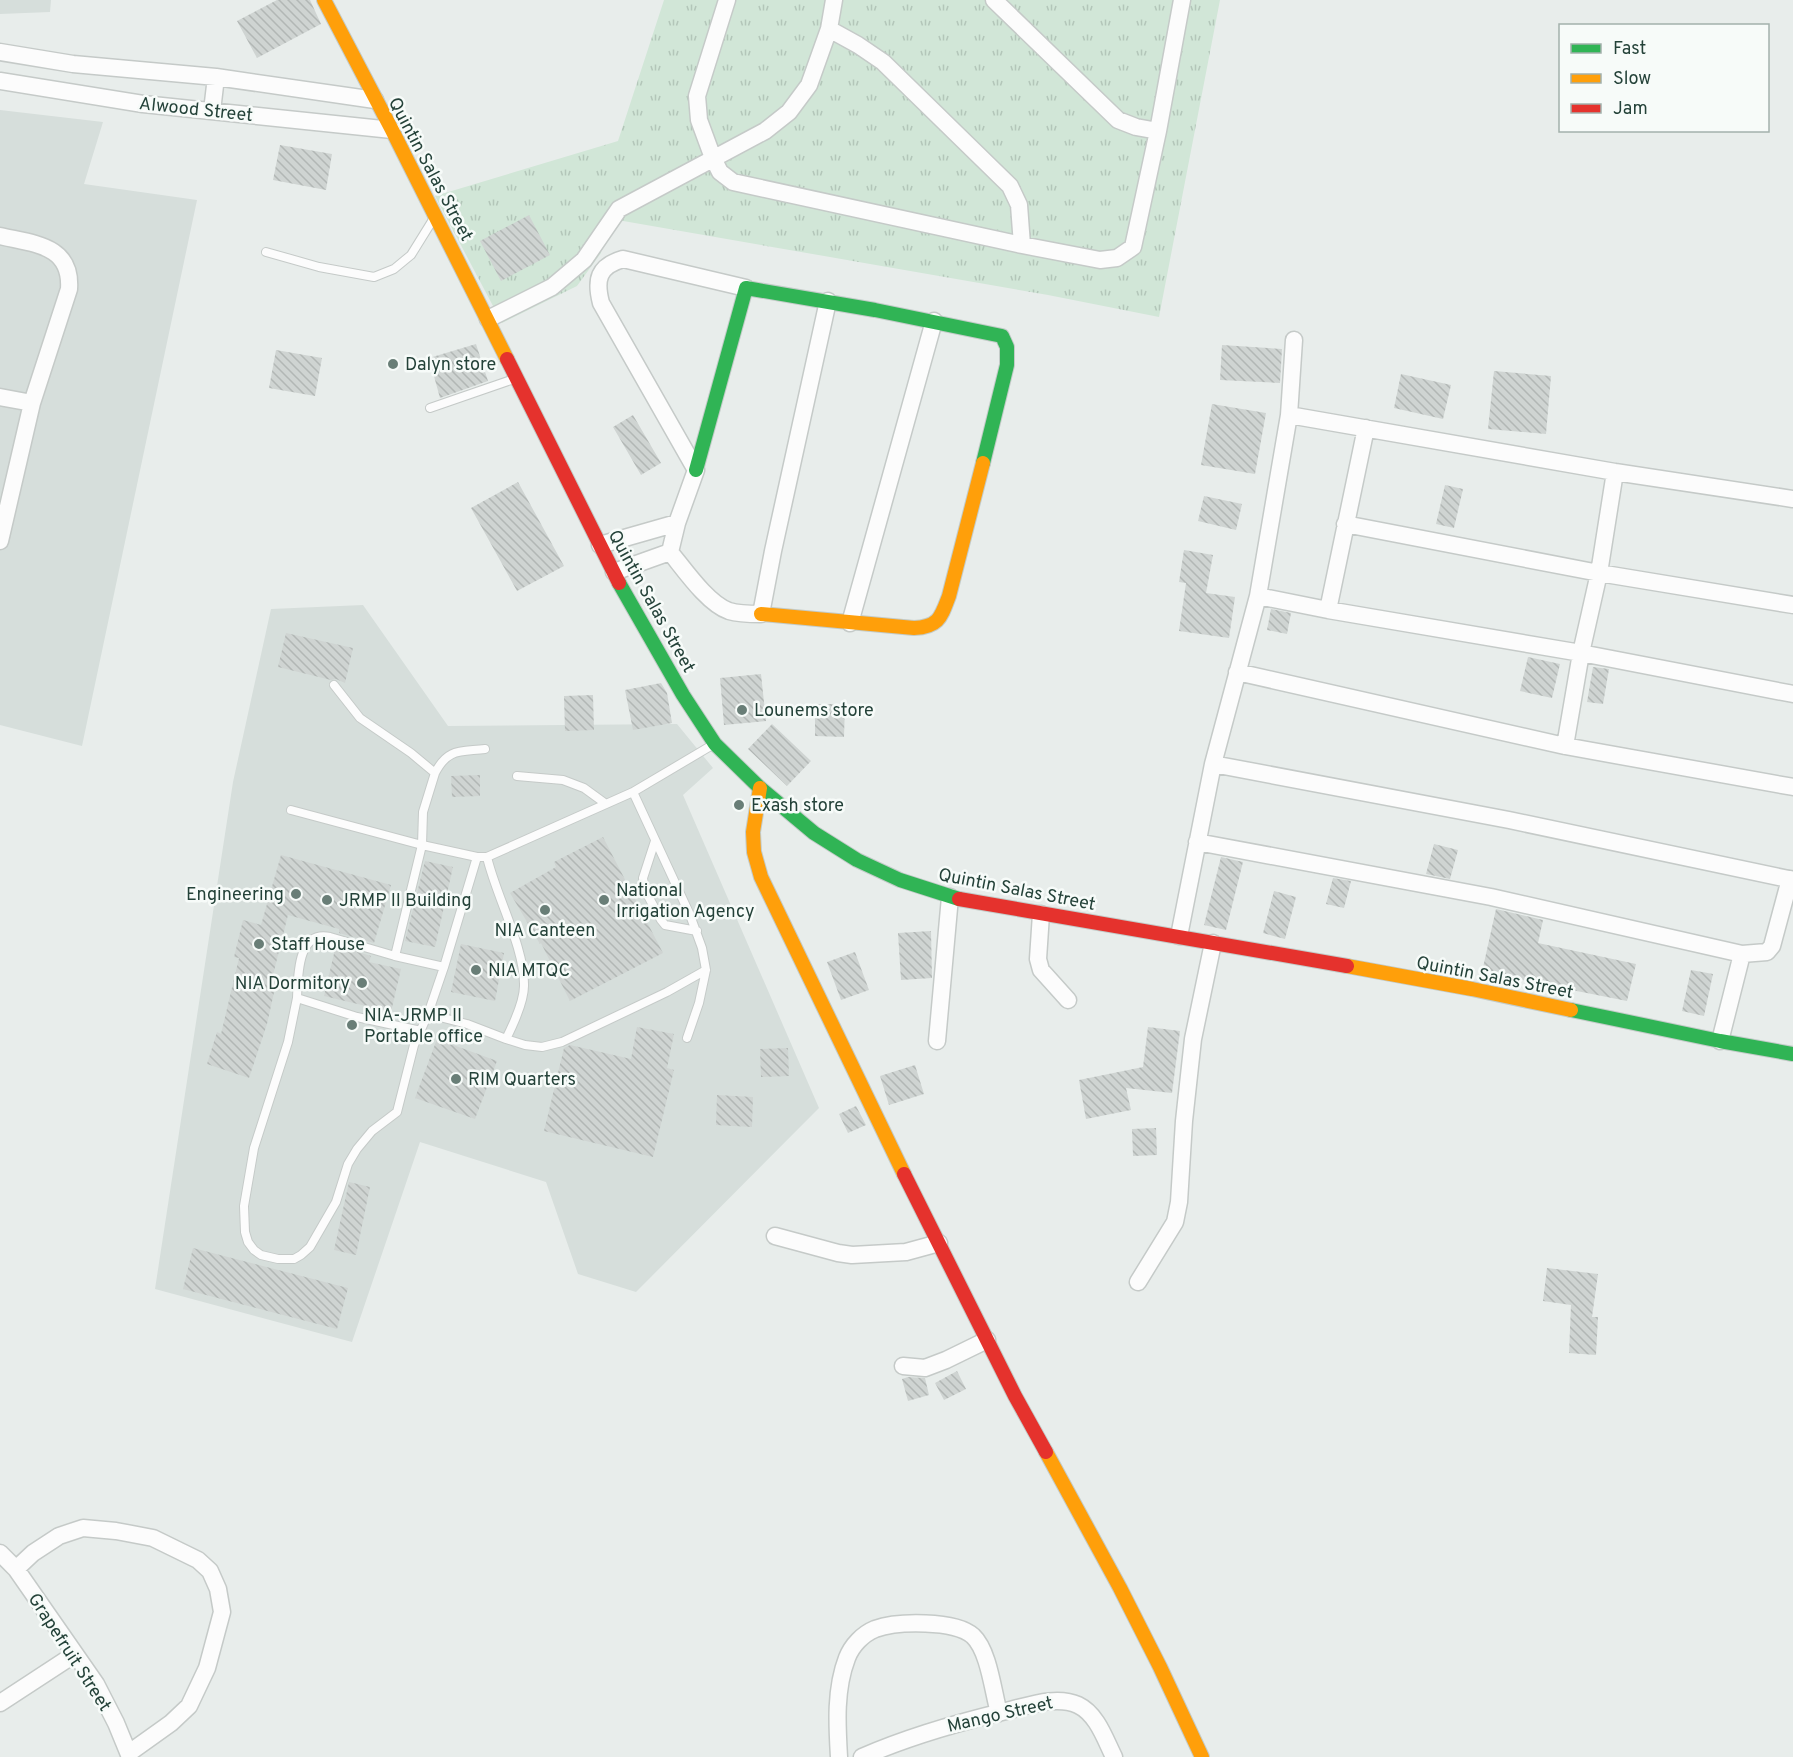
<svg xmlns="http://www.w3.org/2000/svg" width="1793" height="1757" viewBox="0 0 1793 1757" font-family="Overpass,sans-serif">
  <defs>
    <pattern id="grass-tufts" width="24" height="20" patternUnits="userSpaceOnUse" patternTransform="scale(1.5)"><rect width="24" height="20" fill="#d1e6d7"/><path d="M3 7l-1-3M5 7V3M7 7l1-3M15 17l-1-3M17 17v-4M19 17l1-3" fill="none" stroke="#b3c6b9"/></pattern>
    <pattern id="building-back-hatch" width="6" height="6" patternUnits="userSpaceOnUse" patternTransform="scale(1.5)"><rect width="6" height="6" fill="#cfd4d2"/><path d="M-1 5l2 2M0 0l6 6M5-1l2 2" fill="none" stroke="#b2b7b5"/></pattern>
  </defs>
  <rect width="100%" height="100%" fill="#e8edeb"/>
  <!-- built -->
  <path fill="#d6dedb" d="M0,0H51L50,12L0,14Z
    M0,110L103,122L84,184L197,200L82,746L0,725Z
    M363,605L448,726L677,724L713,768L683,795L819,1108L636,1292L578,1274L546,1182L420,1142L352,1342L155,1289L233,782L271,609Z"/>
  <!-- grass -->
  <path fill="url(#grass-tufts)" d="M664,0H1220L1159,317L1048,295L606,218L601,253L577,286L502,323L435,196L618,141Z"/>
  <!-- building -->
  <path fill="url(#building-back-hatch)" d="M277,0H310L321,24L257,58L237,21Z
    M280,145L332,154L326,190L273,180Z
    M529,215L550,255L501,281L480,241Z
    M476,344L488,381L440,398L429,358Z
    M1222,345L1282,349L1280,383L1220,380Z
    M276,350L322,358L315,396L269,388Z
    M1494,371L1551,376L1546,434L1488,429Z
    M1401,374L1451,385L1443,419L1394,408Z
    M1212,404L1266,413L1255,474L1201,465Z
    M633,415L661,463L641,475L613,427Z
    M518,482L564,566L517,591L471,508Z
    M1445,485L1463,489L1454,528L1436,524Z
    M1204,496L1242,504L1236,530L1198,521Z
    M1184,550L1213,555L1206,593L1235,597L1229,638L1179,631L1186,583L1179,582Z
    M1271,609L1291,613L1287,634L1267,630Z
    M286,633L353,648L345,683L336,679L331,680L278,667Z
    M1528,657L1560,664L1552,698L1520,691Z
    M1593,667L1609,669L1603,704L1587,702Z
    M761,674L766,721L724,725L720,678Z
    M661,683L667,693L672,723L633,730L625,690Z
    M593,695L594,730L565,731L564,696Z
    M815,704H845L844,737L815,736Z
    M772,724L811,761L787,786L748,749Z
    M480,775V796L452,797L451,776Z
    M603,837L663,953L570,1001L541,943L540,944L510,893L556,867L554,862Z
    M1434,844L1458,850L1450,879L1426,874Z
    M281,855L391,885L374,943L339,933V929L288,915L270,987L275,988L267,1024L249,1078L207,1064L217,1032L221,1034L239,958L234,957L243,920L261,925Z
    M1221,857L1243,862L1226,930L1204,925Z
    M425,861L453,867L435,947L405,941Z
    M1333,878L1351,881L1344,908L1326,904Z
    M1274,891L1296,897L1285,939L1263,933Z
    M1496,909L1543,920L1538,943L1636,964L1627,1001L1482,972Z
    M931,931L932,978L901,980L898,933Z
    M461,944L504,953L495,1001L451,992Z
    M336,945L371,956L369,962L401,969L391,1012L324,996Z
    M855,952L869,990L841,1000L827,962Z
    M1691,970L1713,974L1704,1016L1682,1011Z
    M637,1027L674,1034L667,1068L674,1070L653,1157L544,1131L564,1048L570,1045L631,1059Z
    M1148,1027L1180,1031L1172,1093L1126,1088L1131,1110L1086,1119L1079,1080L1143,1067Z
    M437,1039L497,1061L475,1119L415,1098Z
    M788,1048L789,1076L761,1077L760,1049Z
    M915,1065L924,1094L889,1105L880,1076Z
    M717,1095L753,1097L752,1127L716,1125Z
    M856,1106L866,1125L848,1133L839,1114Z
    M1156,1128L1157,1155L1133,1156L1132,1129Z
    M349,1182L370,1187L356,1255L334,1250Z
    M193,1248L348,1288L337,1329L183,1289Z
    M1547,1268L1598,1274L1592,1317H1598L1596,1355L1569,1353L1571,1305L1543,1301Z
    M957,1371L966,1389L944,1400L935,1383Z
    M908,1377L925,1378L929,1395L908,1401L902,1379Z"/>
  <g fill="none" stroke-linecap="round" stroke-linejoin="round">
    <defs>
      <path id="lane" d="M266,252L319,267L374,277L394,269L411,255L434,218
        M430,408L514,379
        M334,685L360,718L411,753L435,773L423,812L422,845L395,956
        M435,773C448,748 460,752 485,749
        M517,776L563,780L584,788L606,804
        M633,792L690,915L702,948L706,970L699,1003L687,1038
        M291,810L422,845L477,857H487L633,792L714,744
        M655,841L643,878L644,886L647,894L661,920L665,925L697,931
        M297,998C298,977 297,930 330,937L395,956L444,967
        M428,1014L467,1024L506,1039C513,1025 524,1002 524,986C525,948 496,896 487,857
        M421,1031L357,1017L297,998L288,1042L254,1148L244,1206L245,1232L248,1242L254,1250L261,1255L278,1259H294L301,1255L310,1247L336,1202L348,1164L357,1149L372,1131L397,1112L414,1045L428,1014L444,967L477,857
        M506,1039L525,1045L542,1047L562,1042L667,992L706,970"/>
      <path id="street" d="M727,0L697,96L699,120L713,158L720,172L733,182L1022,245L1100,260L1117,258L1133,247L1158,131L1182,0
        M994,0L1118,120L1136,127L1158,131
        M829,29L858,45L883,62L1010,186L1019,205L1022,245
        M0,52L73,64L216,77L375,100
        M0,81L143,104L392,130
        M212,111L216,77
        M0,236C34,244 72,245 69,289L32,403L0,541
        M746,288L623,259C598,266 595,280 601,303L696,470L677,523L670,552C684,569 708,604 729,611C739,614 750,614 761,614L773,551L828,301
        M488,319L552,287L584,260L619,209L765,131L789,112L809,85L829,29L834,0
        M0,397L32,403
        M1289,415L1615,472L1793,499
        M1345,524L1599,573L1793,605
        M600,545L677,523
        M614,572L670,552
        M1258,596L1328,610L1581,653L1793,694
        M1328,610L1366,428
        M850,623L934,321
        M1237,672L1565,746L1793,787
        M1565,746L1581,653L1599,573L1615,472
        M1213,764L1509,820L1793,880
        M1197,842L1491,897L1742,954L1767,952L1772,946L1790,879
        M1041,914L1038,959L1041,970L1068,1000
        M1179,936L1213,764L1258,596L1289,415L1294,340
        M937,1041L950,897
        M1720,1041L1742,954
        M775,1236L838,1253L852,1255L906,1252L939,1243
        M1138,1282L1175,1222L1179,1202L1184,1121L1193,1039L1213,943
        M903,1366L925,1368L946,1360L987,1340
        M0,1553L16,1569L96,1684L116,1723L130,1757
        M16,1569L33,1553L59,1536L83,1528L116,1531L153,1538L198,1560L210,1571L218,1589L222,1612L207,1668L189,1706L171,1723L129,1753
        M0,1703L75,1654
        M839,1757C837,1724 835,1689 847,1658C852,1645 863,1634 875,1629C897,1621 955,1620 973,1636C989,1651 993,1692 999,1713
        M862,1757C910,1736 956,1723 1006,1711C1028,1706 1056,1695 1078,1705C1097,1714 1105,1739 1114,1757"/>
      <path id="fast" d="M696,470L746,288L875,310L1002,336L1007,347V365L983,463
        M619,583L683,695L715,744L760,788L814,833L857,860L900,880L959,899
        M1571,1010L1720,1041L1793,1054"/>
      <path id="slow" d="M324,0L392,130L507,359
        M761,614L914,628C939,627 941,617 949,596L983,463
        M760,788L753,832L754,852L761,877L904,1174
        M1347,966L1472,989L1571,1010
        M1046,1452L1120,1588L1160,1667L1202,1757"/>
      <path id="jam" d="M507,359L619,583
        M959,899L1347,966
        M904,1174L1015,1396L1046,1452"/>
    </defs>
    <!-- lane casing -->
    <use href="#lane" stroke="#c5cac8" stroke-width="10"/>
    <!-- street casing -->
    <use href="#street" stroke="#c5cac8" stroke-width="19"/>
    <!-- fast casing -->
    <use href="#fast" stroke="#c3cbc8" stroke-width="16"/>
    <!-- slow casing -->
    <use href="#slow" stroke="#c3cbc8" stroke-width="16"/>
    <!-- jam casing -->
    <use href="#jam" stroke="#c3cbc8" stroke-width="16"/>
    <!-- lane -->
    <use href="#lane" stroke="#fcfcfc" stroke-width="8"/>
    <!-- street -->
    <use href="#street" stroke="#fcfcfc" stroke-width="16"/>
    <!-- fast -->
    <use href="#fast" stroke="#30b455" stroke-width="14"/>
    <!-- slow -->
    <use href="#slow" stroke="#ff9f0a" stroke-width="14"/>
    <!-- jam -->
    <use href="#jam" stroke="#e5322d" stroke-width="14"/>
  </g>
  <!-- markers -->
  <g fill="#697e77" stroke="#f7fbf9" stroke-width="2">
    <circle cx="393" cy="364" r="6"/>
    <circle cx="742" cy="710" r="6"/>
    <circle cx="739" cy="805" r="6"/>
    <circle cx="296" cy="894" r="6"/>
    <circle cx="327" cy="900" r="6"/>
    <circle cx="604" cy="900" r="6"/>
    <circle cx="545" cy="910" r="6"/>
    <circle cx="259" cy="944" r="6"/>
    <circle cx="476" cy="970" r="6"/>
    <circle cx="362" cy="983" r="6"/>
    <circle cx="352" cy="1025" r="6"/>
    <circle cx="456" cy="1079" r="6"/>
  </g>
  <g text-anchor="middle" stroke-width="5" stroke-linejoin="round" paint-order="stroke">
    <!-- street labels -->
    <g font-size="18" fill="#244239" stroke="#f7fbf9">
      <text transform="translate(196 109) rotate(6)" y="6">Alwood Street</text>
      <text transform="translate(431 169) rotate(62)" y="6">Quintin Salas Street</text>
      <text transform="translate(652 601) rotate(61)" y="6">Quintin Salas Street</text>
      <text transform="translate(1017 889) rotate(11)" y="6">Quintin Salas Street</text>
      <text transform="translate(1495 977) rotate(11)" y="6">Quintin Salas Street</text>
      <text transform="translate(70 1652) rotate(57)" y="6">Grapefruit Street</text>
      <text transform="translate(1000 1714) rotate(-13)" y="6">Mango Street</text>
    </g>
    <!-- poi labels -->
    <g font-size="18" fill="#244239" stroke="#f7fbf9" text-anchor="start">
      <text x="405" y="370">Dalyn store</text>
      <text x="754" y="716">Lounems store</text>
      <text x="751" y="811">Exash store</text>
      <text x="616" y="896">National<tspan x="616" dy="21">Irrigation Agency</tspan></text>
      <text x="284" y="900" text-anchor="end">Engineering</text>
      <text x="339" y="906">JRMP II Building</text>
      <text x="545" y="936" text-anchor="middle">NIA Canteen</text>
      <text x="271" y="950">Staff House</text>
      <text x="488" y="976">NIA MTQC</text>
      <text x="350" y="989" text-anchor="end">NIA Dormitory</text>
      <text x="364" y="1021">NIA-JRMP II<tspan x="364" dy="21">Portable office</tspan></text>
      <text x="468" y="1085">RIM Quarters</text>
    </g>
  </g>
  <!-- legend -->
  <rect x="1559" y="24" width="210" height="108" fill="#f7fbf9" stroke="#a3b1ac" stroke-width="1.5"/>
  <rect x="1571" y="44" width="30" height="9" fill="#30b455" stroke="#a3b1ac" stroke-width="1.5"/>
  <text x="1613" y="54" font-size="18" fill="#244239">Fast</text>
  <rect x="1571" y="74" width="30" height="9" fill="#ff9f0a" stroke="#a3b1ac" stroke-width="1.5"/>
  <text x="1613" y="84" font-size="18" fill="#244239">Slow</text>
  <rect x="1571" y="104" width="30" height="9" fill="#e5322d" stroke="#a3b1ac" stroke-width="1.5"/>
  <text x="1613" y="114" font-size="18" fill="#244239">Jam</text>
</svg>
